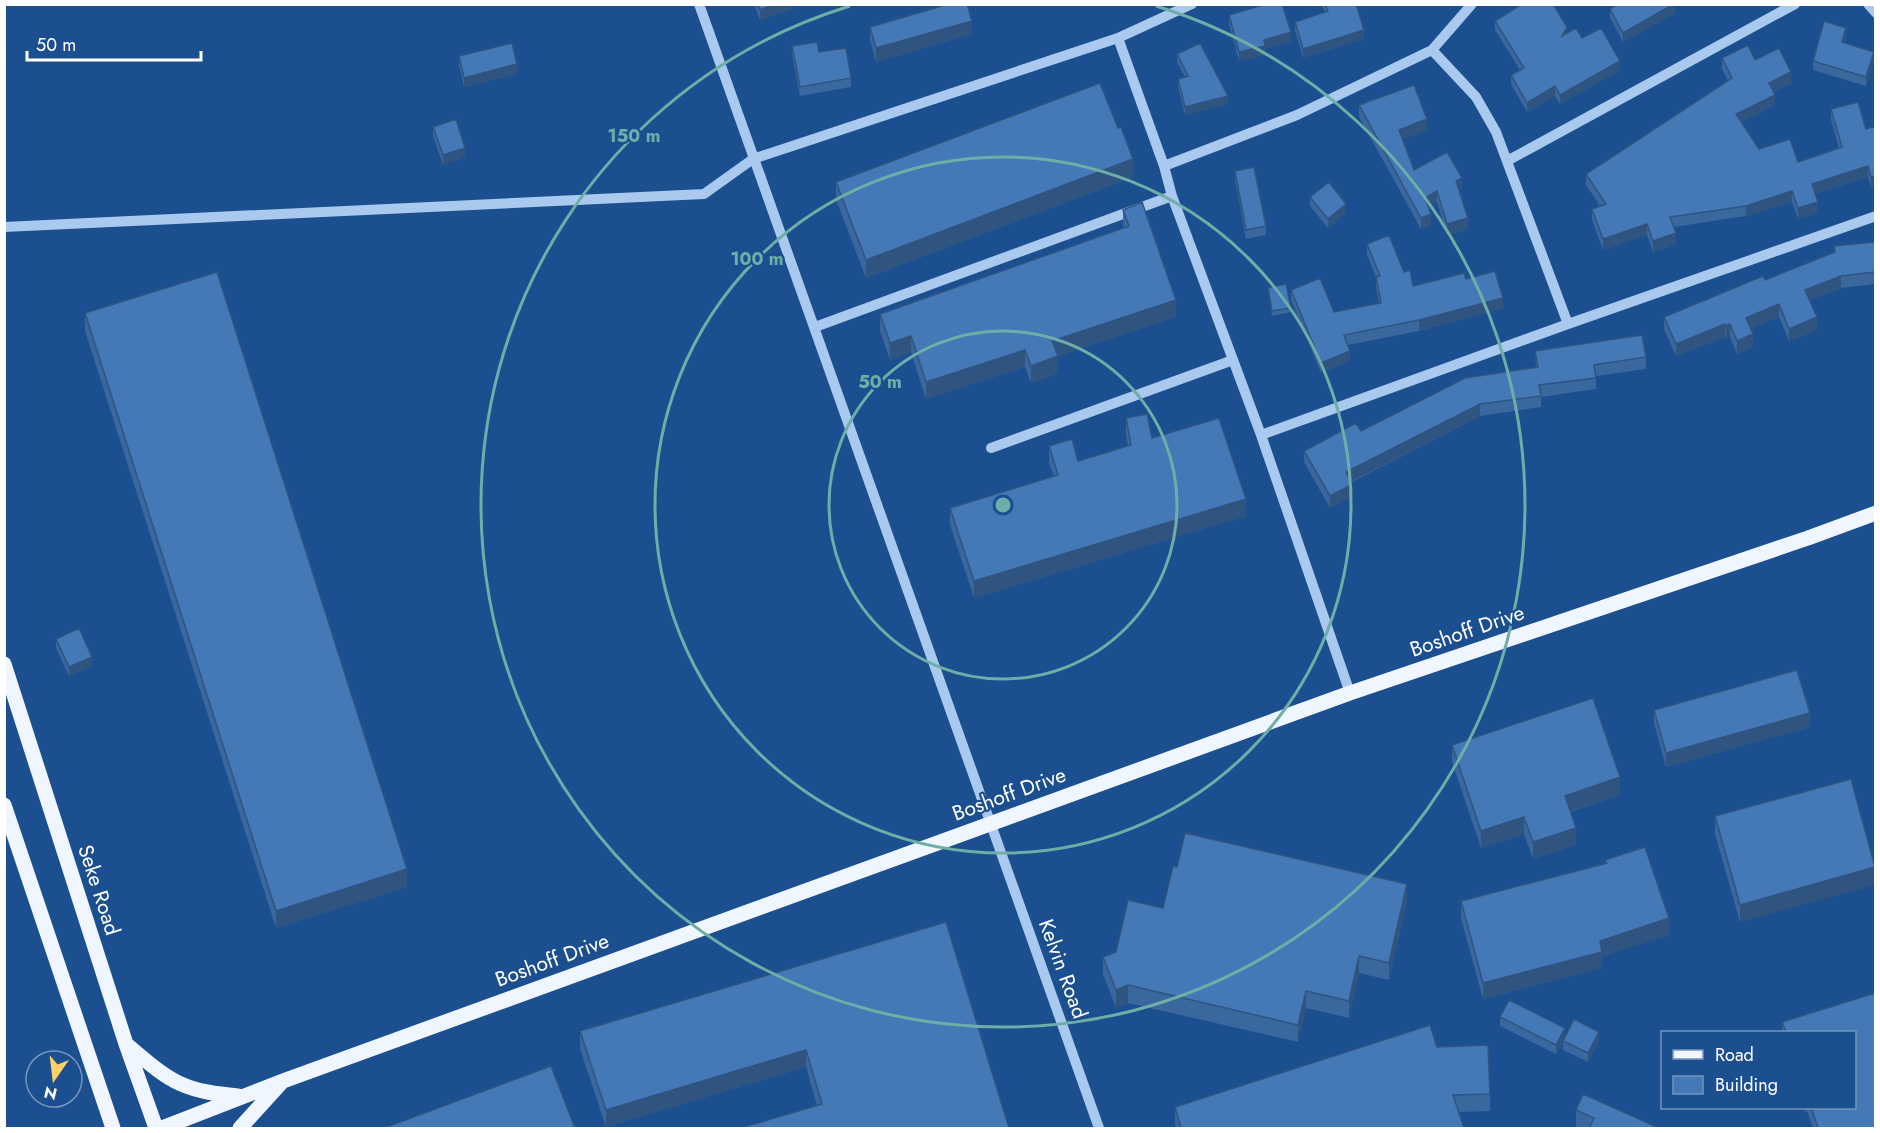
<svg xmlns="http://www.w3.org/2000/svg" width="1880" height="1133" viewBox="0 0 1880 1133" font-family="Jost,sans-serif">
  <rect width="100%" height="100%" fill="#1b4f8f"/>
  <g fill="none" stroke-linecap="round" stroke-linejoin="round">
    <!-- minor -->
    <path stroke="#a9c9ee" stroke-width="10" d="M699,4L1099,1128
      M1868,4L1876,13
      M1118,38L1164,166L1172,196L1261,435L1568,324L1876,216
      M1432,50L1472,4
      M1507,161L1795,4
      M1164,166L1297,115L1432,50L1476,97L1496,132L1568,324
      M4,227L704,194L753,159L1118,38L1192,4
      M815,327L1172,196
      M1261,435L1350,693
      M991,448L1233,360"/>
    <!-- major -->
    <path stroke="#f0f6ff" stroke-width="15" d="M4,664L126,1044L156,1128
      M4,805L113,1128
      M126,1044C143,1058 161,1075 181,1084C199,1092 218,1094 238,1096
      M162,1128L283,1081L1350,693L1808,538L1876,513
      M240,1128L281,1083"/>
  </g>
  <!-- wall -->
  <path fill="#3a679d" d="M754,4H793V8L760,20Z
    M937,4H967L972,34L876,62L870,40V27L938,7Z
    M1321,4H1358V6H1356L1364,39L1303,58L1295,31V22L1325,12Z
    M1675,4V13L1623,42L1610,18V9Z
    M1229,15L1291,41L1265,49V55L1239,61L1229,24Z
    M1495,21L1567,33L1582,38L1620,70L1560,104L1555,96L1527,112L1511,84V75L1520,70L1495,30Z
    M1846,37L1844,43L1874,61L1866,86L1813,70V61Z
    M792,46L819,52L851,78V87L800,96L792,55Z
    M1177,54L1228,104L1185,115L1178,87V79L1185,77L1177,62Z
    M459,56L517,74L464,87L459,65Z
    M1722,58L1755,60L1791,83L1773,92L1775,105L1741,122L1759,149L1798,162L1839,148L1831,120V109L1866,129L1875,126L1871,188L1868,177L1815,194L1818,213L1798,219L1792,202L1746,216L1674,227L1676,244L1653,252L1647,235L1603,250L1592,220V209L1600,206L1586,185V174L1728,81L1722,69Z
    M1359,105L1427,130L1402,139L1414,170L1462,189L1459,190L1468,229L1447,235L1437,202L1428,207L1431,225L1421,229L1359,117Z
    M433,127L465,157L443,165L433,136Z
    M1235,171L1266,226V235L1246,239L1235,180Z
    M1133,177L866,278L836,200V182Z
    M1310,197L1346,213L1328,228L1310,206Z
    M1123,210L1176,317L1058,356V373L1031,383L1025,367L926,399L911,352L890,360L880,331V314L1123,228Z
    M1875,242V284L1841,288L1810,300L1817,330L1789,341L1779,317L1751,328L1753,347L1737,354L1730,337L1726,338L1725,337L1676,356L1664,329V317L1765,280L1834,252V246Z
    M1367,244L1404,272L1413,286L1466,279L1503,308L1419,331L1348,345L1350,361L1321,373L1291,300V290L1334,312L1379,303L1376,288V278L1367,254Z
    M1268,288L1291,308V312L1272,316L1268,292Z
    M85,313L407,887L276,928L85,331Z
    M1535,351L1646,357V369L1596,376V389L1541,397V407L1480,416L1352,482L1353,496L1330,508L1304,462V451L1361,431L1536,368Z
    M1126,418L1246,516L974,598L950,525V508L1054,477L1049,463V446L1078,461L1128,446L1126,435Z
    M56,639L92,666L69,676L56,648Z
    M1654,710L1810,727L1666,767L1654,723Z
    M1452,745L1620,795L1570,812L1576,845L1533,859L1524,834L1481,848L1452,762Z
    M1851,779L1740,922L1715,834V816Z
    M1605,860L1669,935L1602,956V968L1483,999L1461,918V901L1605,863Z
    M1407,902L1389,980L1359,973L1349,1018L1306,1008L1298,1042L1128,1003L1116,1008L1103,974V957L1116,952L1163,908Z
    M946,922L1009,1128L817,1106L806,1067L606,1127L580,1049V1031Z
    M1875,993V1128H1813L1807,1111L1805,1112L1804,1107H1854V1032H1782V1022Z
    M1500,1017L1565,1037L1556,1054L1500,1026Z
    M1563,1041H1599L1588,1062L1563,1050Z
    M1437,1047L1490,1094V1111L1459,1112L1464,1128H1176L1175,1125V1107Z
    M1576,1110L1659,1128H1578L1576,1127Z"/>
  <!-- shaded-wall -->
  <path fill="#305480" d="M775,4H793V8L760,20V10Z
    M1674,4H1675V13L1623,42V33Z
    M972,21V34L876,62V48Z
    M1846,28V37L1842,51V42Z
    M1364,30V39L1303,58V49Z
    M1291,32V41L1265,49V55L1239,61V52L1264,40Z
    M1874,52V61L1866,86V77Z
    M1620,61V70L1560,104V95Z
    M517,64V74L464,87V78Z
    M1791,72V83L1769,94V83Z
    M1555,86V96L1527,112V103Z
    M1775,95V105L1736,125V114Z
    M1228,96V104L1185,115V107Z
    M1427,119V130L1399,141V130Z
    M465,148V157L443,165V155Z
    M1133,159V177L866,278V260Z
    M1868,166V177L1812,195V184Z
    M1875,176V187L1871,188V177Z
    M1462,178V189L1456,192V181Z
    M1437,191V202L1425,209V198Z
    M1792,191V202L1746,216V206Z
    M1818,202V213L1798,219V208Z
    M1346,204V213L1328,228V219Z
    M1431,214V225L1421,229V218Z
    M1468,218V229L1447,235V224Z
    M1647,224V235L1603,250V239Z
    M1676,233V244L1653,252V241Z
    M1841,276V288L1805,302V290Z
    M1503,298V308L1419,331V320Z
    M1176,300V317L1052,358V341Z
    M1779,304V317L1746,330V318Z
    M1817,317V330L1789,341V329Z
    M1725,324V337L1676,356V344Z
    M1730,324V337L1726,338V326Z
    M1753,334V347L1737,354V341Z
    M911,336V352L890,360V343Z
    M1025,350V367L926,399V382Z
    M1350,351V361L1321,373V363Z
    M1058,356V373L1031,383V366Z
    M1480,404V416L1346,484V472Z
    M1353,484V496L1330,508V496Z
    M1246,499V516L974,598V581Z
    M92,657V666L69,676V667Z
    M1810,713V727L1666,767V753Z
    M1620,777V795L1565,813V796Z
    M1524,817V834L1481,848V831Z
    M1576,828V845L1533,859V842Z
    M1875,867V885L1740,922V905Z
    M407,869V887L276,928V911Z
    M1407,884V902L1389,980V963Z
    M1669,918V935L1602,956V968L1483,999V983L1600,941Z
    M1359,956V973L1349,1018V1001Z
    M1128,985V1003L1116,1008V990Z
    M1306,991V1008L1298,1042V1025Z
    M1565,1028V1037L1556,1054V1045Z
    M1599,1032V1041L1588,1062V1053Z
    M806,1050V1067L606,1127V1110Z"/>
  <!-- building -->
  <path fill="#4478b7" stroke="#305480" stroke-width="1.5" d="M758,4H775L760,10Z
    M941,4H967L972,21L876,48L870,27L942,6Z
    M1266,4H1282L1291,32L1264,40L1265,46L1239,52L1229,15Z
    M1325,4H1356L1364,30L1303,49L1295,22L1328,11Z
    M1522,4H1553L1567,27L1562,36L1576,28L1582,38L1601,28L1620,61L1560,95L1555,86L1527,103L1511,75L1524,68L1495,21Z
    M1618,4H1674L1623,33L1610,9Z
    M1824,21L1846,28L1842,42L1874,52L1866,77L1813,61Z
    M817,42L819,52L846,48L851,78L800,87L792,46Z
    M512,43L517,64L464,78L459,56Z
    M1200,43L1228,96L1185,107L1178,79L1188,76L1177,54Z
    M1748,45L1755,60L1779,48L1791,72L1769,83L1775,95L1736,114L1759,149L1790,139L1798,162L1842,147L1831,109L1858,102L1866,129L1875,126V176L1871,177L1868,166L1812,184L1818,202L1798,208L1792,191L1746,206L1670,217L1676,233L1653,241L1647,224L1603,239L1592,209L1606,204L1586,174L1732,78L1722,58Z
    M1100,83L1118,128L1121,127L1133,159L866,260L836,182Z
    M1414,85L1427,119L1399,130L1414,170L1447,152L1462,178L1456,181L1468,218L1447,224L1437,191L1425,198L1431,214L1421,218L1359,105Z
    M456,119L465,148L443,155L433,127Z
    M1254,167L1266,226L1246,230L1235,171Z
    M1329,182L1346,204L1328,219L1310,197Z
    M1142,202L1176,300L1052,341L1058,356L1031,366L1025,350L926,382L911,336L890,343L880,314L1129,226L1123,210Z
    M1389,235L1404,272L1410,270L1413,286L1464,273L1466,279L1495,271L1503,298L1419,320L1344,335L1350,351L1321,363L1291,290L1320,278L1334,312L1381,303L1376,277L1380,276L1367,244Z
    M1875,242V272L1841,276L1805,290L1817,317L1789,329L1779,304L1746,318L1753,334L1737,341L1730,324L1726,326L1725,324L1676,344L1664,317L1763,276L1765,280L1835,252L1834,246Z
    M217,272L407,869L276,911L85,313Z
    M1286,284L1291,308L1272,311L1268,288Z
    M1642,335L1646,357L1594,365L1596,378L1539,385L1541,396L1480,404L1346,472L1353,484L1330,496L1304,451L1356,423L1361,431L1465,378L1538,367L1535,351Z
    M1147,414L1152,438L1219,418L1246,499L974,581L950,508L1058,475L1049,446L1072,439L1078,461L1131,445L1126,418Z
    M79,628L92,657L69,667L56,639Z
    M1797,670L1810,713L1666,753L1654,710Z
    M1593,698L1620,777L1565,796L1576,828L1533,842L1524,817L1481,831L1452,745Z
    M1851,779L1875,867L1740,905L1715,816Z
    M1185,833L1407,884L1389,963L1359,956L1349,1001L1306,991L1298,1025L1128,985L1116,990L1103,957L1116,952L1128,900L1163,908L1173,866L1177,867Z
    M1645,847L1669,918L1600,941L1602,952L1483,983L1461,901L1607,863L1605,860Z
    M946,922L1009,1128H741L822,1104L806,1050L606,1110L580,1031Z
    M1875,993V1128H1818L1811,1107H1854V1032H1786L1782,1022Z
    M1509,1000L1565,1028L1556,1045L1500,1017Z
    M1574,1019L1599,1032L1588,1053L1563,1041Z
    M1430,1025L1437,1047L1488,1045L1490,1094L1453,1095L1464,1128H1181L1175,1107Z
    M551,1066L575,1128H384Z
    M1583,1094L1659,1128H1589L1594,1118L1576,1110Z"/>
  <!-- distance rings -->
  <g fill="none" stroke="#6fada8" stroke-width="3">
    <circle cx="1003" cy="505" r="174"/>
    <circle cx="1003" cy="505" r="348"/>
    <path d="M1156 6A522 522 0 1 1 850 6"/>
  </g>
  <g text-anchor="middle" stroke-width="4.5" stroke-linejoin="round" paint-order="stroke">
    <!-- street labels -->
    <g font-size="21" fill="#fff" stroke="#1b4f8f">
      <text transform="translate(1467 631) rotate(-19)" y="7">Boshoff Drive</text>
      <text transform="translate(1009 794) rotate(-20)" y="7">Boshoff Drive</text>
      <text transform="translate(99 890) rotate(72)" y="7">Seke Road</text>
      <text transform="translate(552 960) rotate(-20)" y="7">Boshoff Drive</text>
      <text transform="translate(1063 969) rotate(70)" y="7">Kelvin Road</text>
    </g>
  </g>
  <circle cx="1003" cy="505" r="9" fill="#6fada8" stroke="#1b4f8f" stroke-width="3"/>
  <g font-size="18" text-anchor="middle" font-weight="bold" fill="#6fada8" stroke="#1b4f8f" stroke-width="4.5" stroke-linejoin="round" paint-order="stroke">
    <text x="634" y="142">150 m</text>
    <text x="757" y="265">100 m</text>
    <text x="880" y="388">50 m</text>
  </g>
  <!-- border -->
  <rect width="1880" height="1133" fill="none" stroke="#ffffff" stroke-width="12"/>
  <!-- legend -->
  <rect x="1661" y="1031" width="195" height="78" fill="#1b4f8f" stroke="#7695bc" stroke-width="1.5"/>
  <rect x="1673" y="1050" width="30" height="9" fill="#f0f6ff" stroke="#7695bc" stroke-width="1.5"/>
  <text x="1715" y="1061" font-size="18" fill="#ffffff">Road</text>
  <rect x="1673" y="1076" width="30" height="18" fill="#4478b7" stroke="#7695bc" stroke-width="1.5"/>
  <text x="1715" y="1091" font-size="18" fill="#ffffff">Building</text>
  <!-- north arrow -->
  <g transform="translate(54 1079) rotate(194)"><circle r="28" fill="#1b4f8f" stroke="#7695bc" stroke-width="1.5"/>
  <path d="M0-4.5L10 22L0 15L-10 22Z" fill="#ffd166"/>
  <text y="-9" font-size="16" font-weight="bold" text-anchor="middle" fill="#ffffff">N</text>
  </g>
  <!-- scale -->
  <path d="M27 51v9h174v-9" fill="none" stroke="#ffffff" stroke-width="3"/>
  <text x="36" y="51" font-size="18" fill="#ffffff" stroke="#1b4f8f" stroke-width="4.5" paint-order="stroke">50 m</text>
</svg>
